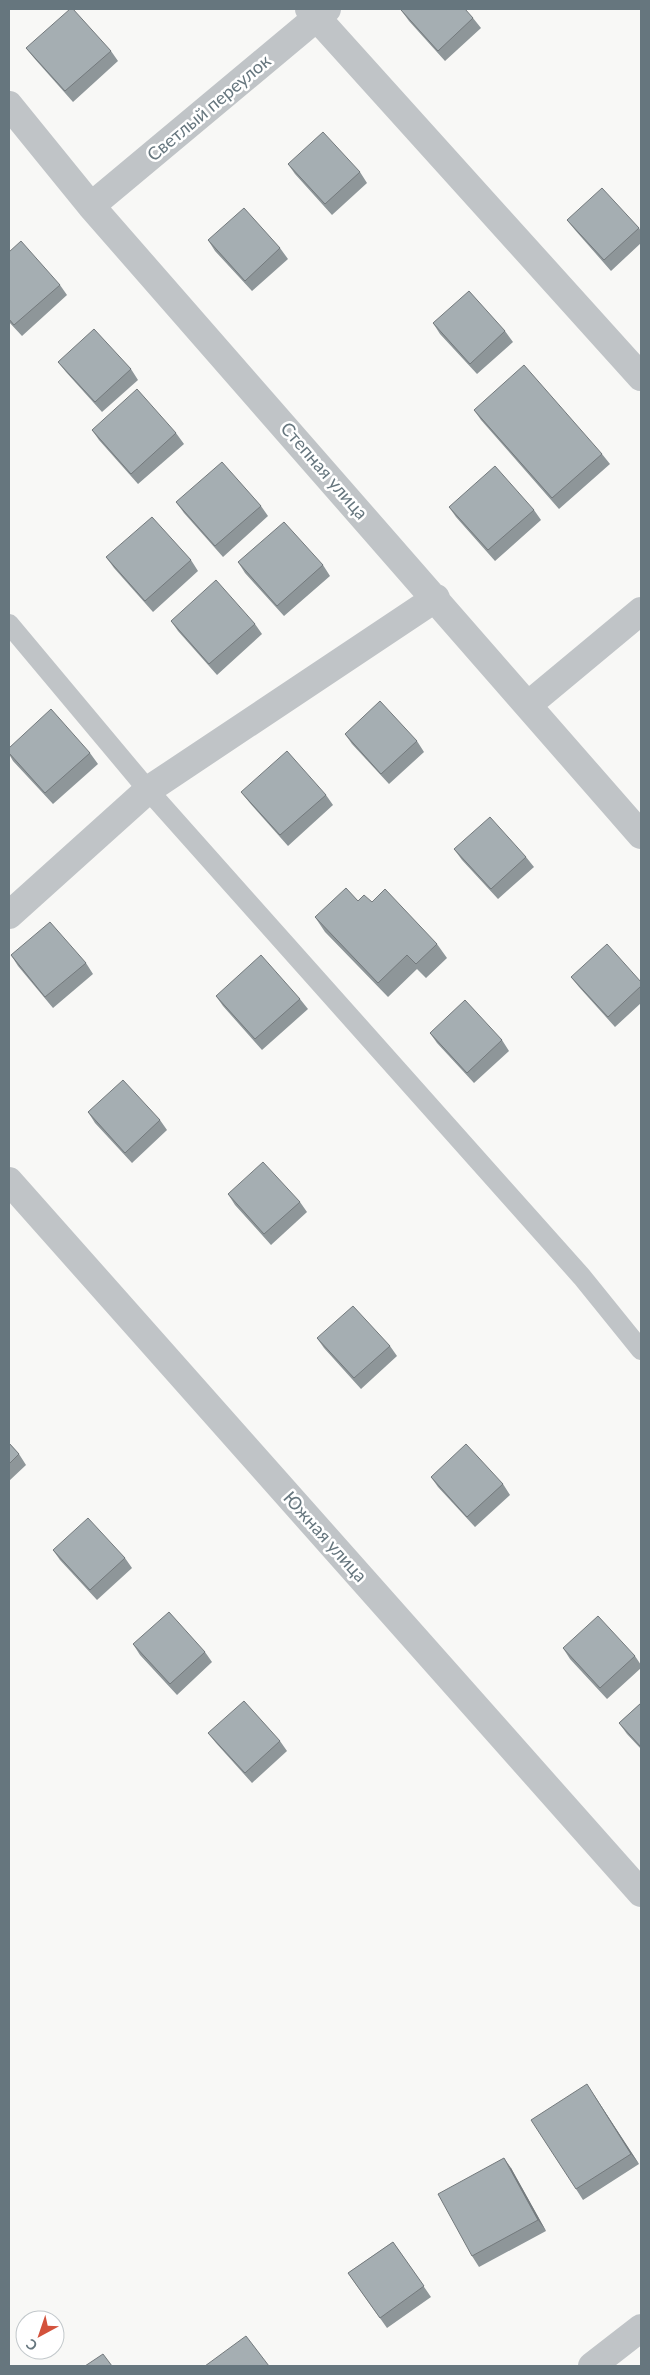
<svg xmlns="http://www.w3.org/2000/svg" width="650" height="2375" viewBox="0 0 650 2375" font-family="Lato,sans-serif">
  <rect width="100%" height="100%" fill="#f8f8f6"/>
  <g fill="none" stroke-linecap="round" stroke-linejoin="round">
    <!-- lane -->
    <path stroke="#c0c4c7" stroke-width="20" d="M9,624L148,790L582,1277L641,1350"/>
    <!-- street -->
    <path stroke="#c0c4c7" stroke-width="28" d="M309,9L641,377
      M9,105L91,206L641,835
      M91,206L327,9
      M528,705L641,611
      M9,915L148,790L436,598
      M9,1181L641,1893
      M592,2366L641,2328"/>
  </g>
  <!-- wall -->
  <path fill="#8e9699" d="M401,10L473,18L481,28L445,61L409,21Z
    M26,48L111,51L118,61L73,102L34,58Z
    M288,164L360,172L367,183L332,215L295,174Z
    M567,220L639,228L641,231V243L611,271L575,230Z
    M208,240L280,248L288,259L252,291L215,251Z
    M9,252L60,285L67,295L22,336L9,322Z
    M433,323L505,331L513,342L477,374L440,334Z
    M58,362L131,369L138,380L102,412L66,372Z
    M474,410L602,454L610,464L559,509L481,420Z
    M92,430L176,433L184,444L138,484L99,440Z
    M176,502L261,506L268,516L223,557L184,513Z
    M449,507L534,510L541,520L495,561L456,517Z
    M106,557L191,560L198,571L153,612L114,568Z
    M238,562L323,565L330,576L284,616L245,573Z
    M171,621L255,624L262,634L217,675L178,631Z
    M345,734L417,741L424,752L389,784L352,744Z
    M9,748L90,753L98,764L53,804L13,761L9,754Z
    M241,792L326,795L333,805L288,846L249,802Z
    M454,849L526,857L534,867L498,899L462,860Z
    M358,901L372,902L437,944L447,958L426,978L417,969L388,997L325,932L315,917Z
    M11,955L86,963L93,974L53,1008L18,966Z
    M571,977L641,982V1003L615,1027L579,987Z
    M216,996L300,999L308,1009L262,1050L223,1006Z
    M430,1033L502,1040L509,1051L474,1083L437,1043Z
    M88,1112L160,1120L167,1130L132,1163L95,1123Z
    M228,1194L300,1202L307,1212L271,1245L235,1205Z
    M317,1338L390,1346L397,1356L361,1389L324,1348Z
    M9,1443L19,1454L26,1465L9,1481Z
    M431,1477L503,1484L510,1495L475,1527L438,1487Z
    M53,1550L125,1558L132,1568L97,1600L60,1560Z
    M133,1644L205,1652L212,1662L177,1695L140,1655Z
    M563,1648L635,1656L641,1665V1668L607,1699L570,1659Z
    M641,1703V1749L627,1734L619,1723Z
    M208,1733L280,1741L287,1751L252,1783L216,1743Z
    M594,2095L639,2164L583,2200L576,2189Z
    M511,2168L546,2231L479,2267L472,2256Z
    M393,2242L431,2297L387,2328L348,2273Z"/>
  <!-- shaded-wall -->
  <path fill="#747a7d" d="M587,2084L594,2095L639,2164L631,2154Z
    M504,2158L511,2168L546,2231L538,2220Z"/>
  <!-- building -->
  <path fill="#a5aeb2" stroke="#747a7d" d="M70,9H73L111,51L65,91L26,48Z
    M403,9H465L473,18L438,51L401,10Z
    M323,132L360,172L325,204L288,164Z
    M602,188L639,228L604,260L567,220Z
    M244,208L280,248L245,281L208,240Z
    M21,241L60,285L14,325L9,319V252Z
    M469,291L505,331L470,364L433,323Z
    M94,329L131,369L95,402L58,362Z
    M524,365L602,454L552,498L474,410Z
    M137,389L176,433L131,474L92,430Z
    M222,462L261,506L215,546L176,502Z
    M495,466L534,510L488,550L449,507Z
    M152,517L191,560L145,601L106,557Z
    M284,522L323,565L277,606L238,562Z
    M216,580L255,624L209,664L171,621Z
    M380,701L417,741L381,774L345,734Z
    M51,709L90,753L45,793L9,753V748Z
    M287,751L326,795L280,835L241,792Z
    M490,817L526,857L491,889L454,849Z
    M346,888L358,901L364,895L372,902L385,889L437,944L416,964L407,955L378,983L315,917Z
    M50,922L86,963L45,997L11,955Z
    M607,944L641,982V986L608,1017L571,977Z
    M261,955L300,999L255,1039L216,996Z
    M465,1000L502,1040L467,1073L430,1033Z
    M123,1080L160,1120L125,1153L88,1112Z
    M263,1162L300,1202L264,1234L228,1194Z
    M353,1306L390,1346L354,1378L317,1338Z
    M9,1443L19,1454L9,1464Z
    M466,1444L503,1484L467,1517L431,1477Z
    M88,1518L125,1558L90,1590L53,1550Z
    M169,1612L205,1652L170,1684L133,1644Z
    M598,1616L635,1656L600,1688L563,1648Z
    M244,1701L280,1741L245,1773L208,1733Z
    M641,1703V1747L619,1723Z
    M587,2084L631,2154L576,2189L531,2120Z
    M504,2158L538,2220L472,2256L438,2194Z
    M393,2242L424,2286L380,2318L348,2273Z
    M246,2336L269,2366H205Z
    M103,2354L112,2366H85Z"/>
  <g text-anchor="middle" stroke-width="5" stroke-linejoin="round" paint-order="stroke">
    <!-- street labels -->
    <g font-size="18" fill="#66767e" stroke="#fff">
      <text transform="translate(209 108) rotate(-40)" y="6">Светлый переулок</text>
      <text transform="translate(324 471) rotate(49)" y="6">Степная улица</text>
      <text transform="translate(325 1537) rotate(48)" y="6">Южная улица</text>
    </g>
  </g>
  <!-- border -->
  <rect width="650" height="2375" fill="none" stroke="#66767e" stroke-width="20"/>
  <!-- north arrow -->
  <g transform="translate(40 2335) rotate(220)"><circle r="24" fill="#ffffff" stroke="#c2c8cb"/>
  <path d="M0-4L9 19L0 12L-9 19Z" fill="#d3523c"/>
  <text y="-8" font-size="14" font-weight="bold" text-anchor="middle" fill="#66767e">С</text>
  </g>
</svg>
